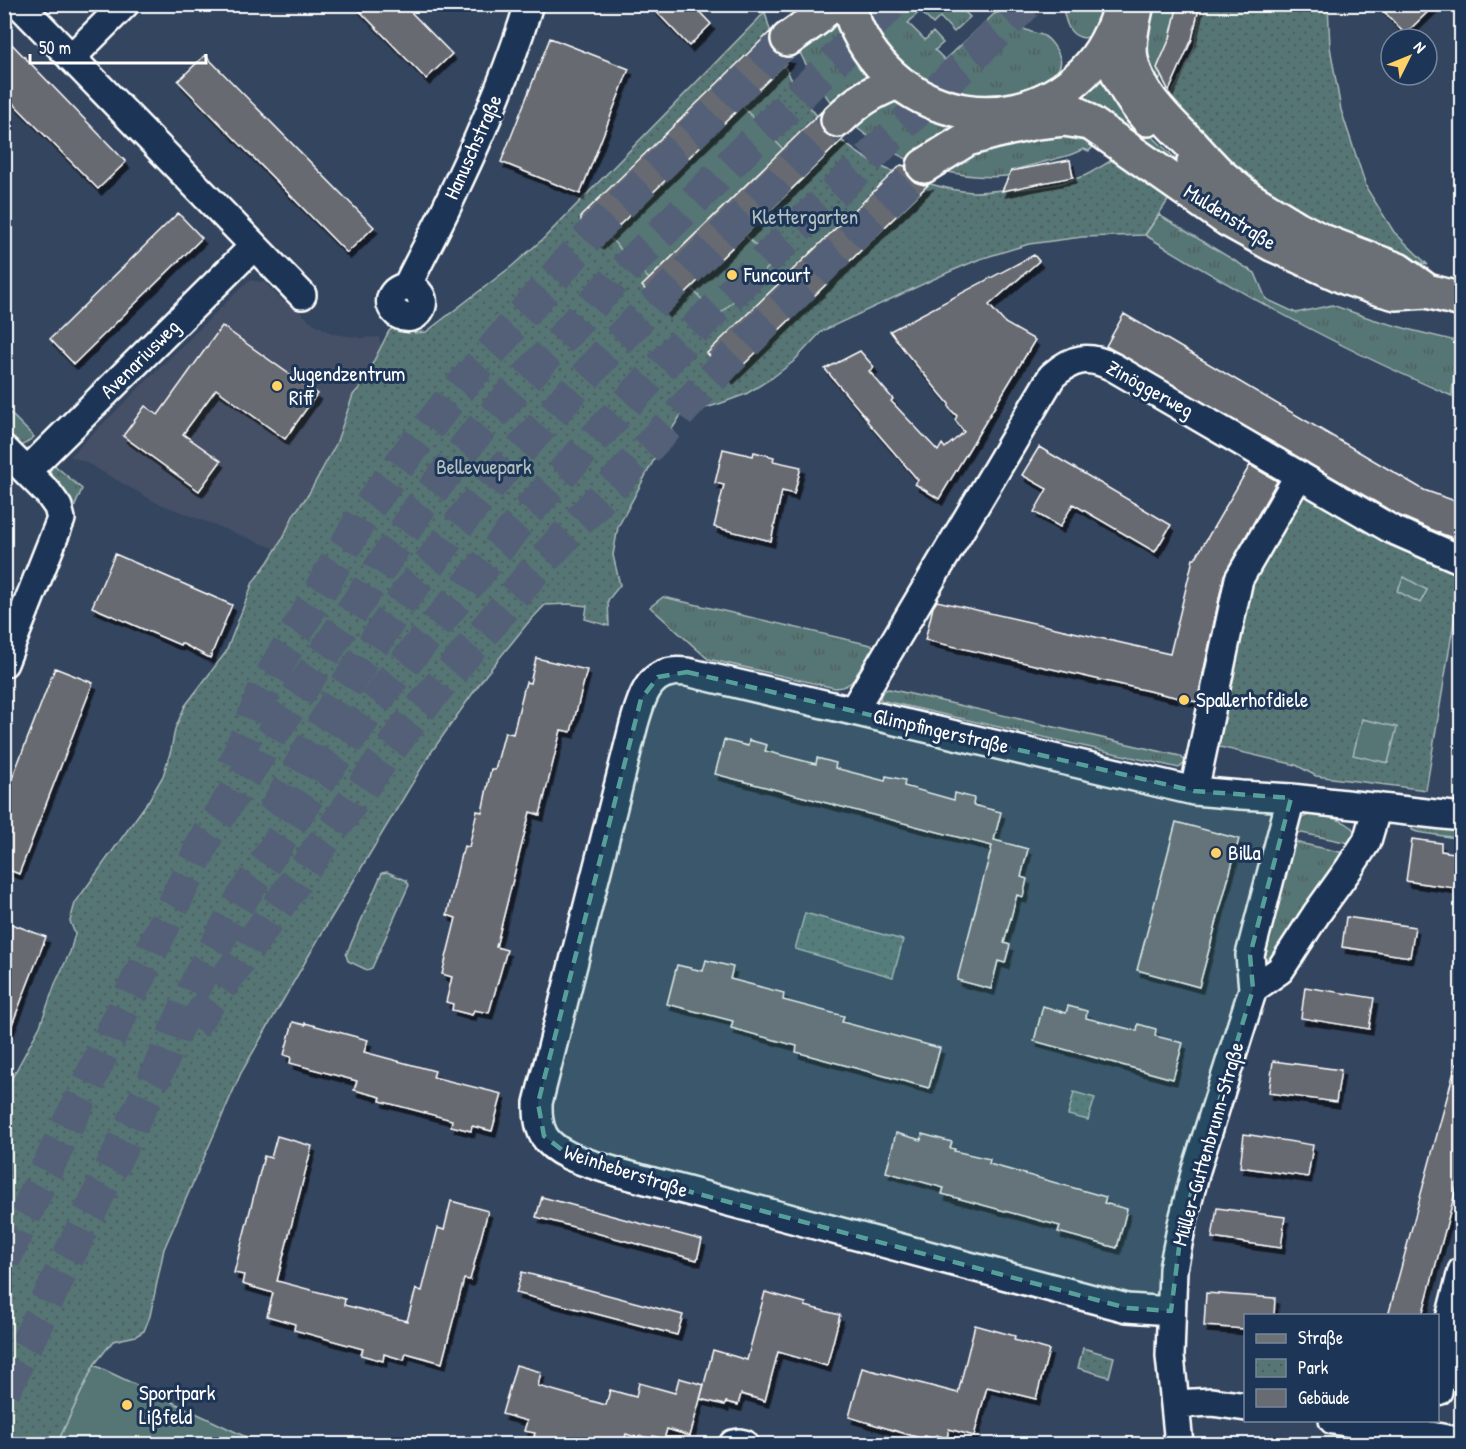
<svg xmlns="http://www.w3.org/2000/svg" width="1466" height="1449" viewBox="0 0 1466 1449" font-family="'Patrick Hand',sans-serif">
  <defs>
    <pattern id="grass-tufts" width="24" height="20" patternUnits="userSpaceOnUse" patternTransform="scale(1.5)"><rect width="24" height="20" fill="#567574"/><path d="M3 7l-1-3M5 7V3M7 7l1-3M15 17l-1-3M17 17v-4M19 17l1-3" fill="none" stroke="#505e5e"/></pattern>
    <pattern id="park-dots" width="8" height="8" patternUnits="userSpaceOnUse" patternTransform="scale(1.5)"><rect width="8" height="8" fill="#567574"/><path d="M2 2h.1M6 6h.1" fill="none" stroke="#505e5e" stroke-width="1.8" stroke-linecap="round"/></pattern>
    <filter id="shadow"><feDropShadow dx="3.5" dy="6" stdDeviation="0" flood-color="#0009"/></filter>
  </defs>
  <rect width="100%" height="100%" fill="#34455f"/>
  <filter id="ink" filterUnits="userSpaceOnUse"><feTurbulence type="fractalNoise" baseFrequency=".0167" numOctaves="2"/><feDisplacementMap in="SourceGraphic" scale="12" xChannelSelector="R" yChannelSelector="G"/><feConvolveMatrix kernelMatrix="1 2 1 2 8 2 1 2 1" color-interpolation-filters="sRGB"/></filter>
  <g filter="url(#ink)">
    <!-- built -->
    <path fill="#445065" d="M249,280L264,282L280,298L296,309L313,323L334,334L362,338L379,337L381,345L377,357L361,386L353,395L336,444L308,495L294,514L283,538L276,549L155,502L85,462L70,456Z"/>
    <!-- grass -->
    <path fill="url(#grass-tufts)" stroke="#aababa" stroke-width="1.5" d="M839,5L880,79L832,104C818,86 807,68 797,47Z
      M864,5H958L970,17L954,32L940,17L933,24L920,11L908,23L925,40L933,32L943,43L935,50L945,60L994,14C1006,7 1010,22 1018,27C1022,29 1028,30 1031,32C1035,33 1041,34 1044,36C1051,40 1058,51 1060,58C1066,78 1023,91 1009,94C995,96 981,97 968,95C949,93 934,86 917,76C912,73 906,70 902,66C882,48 874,28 864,5Z
      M1062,5H1103C1100,12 1096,31 1089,36C1087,38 1083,38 1080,37C1066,33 1065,16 1062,5Z
      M1146,5H1185L1163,74L1153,91L1145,75Z
      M1098,69L1154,138L1180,163L1233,208C1198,182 1164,157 1129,131C1109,117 1095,102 1072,92Z
      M886,102L902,103L958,118L913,162C890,152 869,138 849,122Z
      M1074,135L1095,145L1089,151L1084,149L1070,155L1017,169L1015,175C989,179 962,176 936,169L978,142Z
      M1159,215L1255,273L1266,299L1296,313L1332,305L1372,319L1411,330L1456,341L1452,396C1346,351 1244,296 1145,235Z
      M4,407L34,437L19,448L5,433Z
      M52,463L82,489L72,513L50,474Z
      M663,597L875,646C868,658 858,681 845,686C842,688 838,687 835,688L708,659L650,607Z
      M889,689L1180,756L1186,762L1179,768L880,700L881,694L885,690Z
      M1310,815C1325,816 1359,820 1355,840L1349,843L1292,831C1295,821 1299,818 1310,815Z
      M1412,825L1461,830V847L1455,846L1456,838L1417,832L1412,830Z
      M1290,841L1349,854L1274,962L1265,965L1260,961Z"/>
    <!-- park -->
    <path fill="url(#park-dots)" stroke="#aababa" stroke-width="1.5" d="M1202,5H1328L1330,47L1341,110L1367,189L1394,232L1428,265L1391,253L1339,233L1289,205L1229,166L1165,106L1183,73L1194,48Z
      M765,12C780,74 817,131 874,163C886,170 899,174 912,178C932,185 953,191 974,192C983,192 993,191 1002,190C1030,189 1059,186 1086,175C1096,170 1105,164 1114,159L1169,199L1145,235L1082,237L1029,244L980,259L949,272L822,331L793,362L772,378L746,394L719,404L681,415L663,443L618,527L613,555L620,585L608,600L609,626L585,619L587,606L569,604L545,605L527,624L485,676L430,754L319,938L241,1073L164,1249L150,1316L144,1331L136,1336L113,1341L94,1365L57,1444H5V1091L40,1026L55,984L70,952L75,934L70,921L75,903L149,800L163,776L171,750L175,729L185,706L226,652L253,582L268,562L283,538L294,514L308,495L336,444L353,395L361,386L389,331L394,327L408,329L415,333L426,332L512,266L543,239Z
      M1307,492L1461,571V579L1426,790L1316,776L1296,765L1211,745L1245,593L1292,504Z
      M387,872L406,880L409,885L372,968L367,970L348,961L346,955L382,873Z
      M805,913L903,940L893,977L795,949Z
      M1074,1092L1095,1098L1088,1120L1068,1115Z
      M1083,1348L1114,1357L1109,1377L1078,1368Z"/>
    <!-- garden -->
    <path fill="#567574" stroke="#aababa" stroke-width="1.5" d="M742,106L783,149L649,279L608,236Z
      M745,235L773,263L718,316L691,288Z
      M1404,577L1427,590L1420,603L1397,591Z
      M1362,719L1397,727L1388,763L1353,755Z
      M94,1365L261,1444H57Z"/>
    <!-- building -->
    <path fill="#686b72" stroke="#fff" stroke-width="1.5" filter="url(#shadow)" d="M353,4H403L452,54L426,79Z
      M649,4H692L711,24L689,46Z
      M1178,4H1200L1192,39L1169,91L1157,68L1170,38Z
      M1377,4H1436L1405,34Z
      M771,31L769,41L773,50L781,56L791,58L600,244L581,223V216Z
      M4,36L126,162L98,189L4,94Z
      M550,38L629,69L580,194L501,162Z
      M205,55L374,227L347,253L178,81Z
      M822,111L820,115V124L824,132L833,138H842L845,137L666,312L642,286Z
      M1070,160L1073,177L1002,191L1011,171Z
      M901,165L905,166L908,175L915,182L924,185L929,184L730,378L707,353Z
      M178,213L202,238L74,364L50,339Z
      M1034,255L1039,261L989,305L1005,323L1035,340L939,499L915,484L918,480L867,421L868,420L825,369L860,351L874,367L869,371L893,399L891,401L938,451L942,444L945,448L964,432L955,420L957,416L949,408V404L908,355L890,331Z
      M1124,314L1424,490L1461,503V541L1442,534L1398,515L1106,346Z
      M222,326L317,394L285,439L216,389L183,434L221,461L199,491L123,436L145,406L158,415Z
      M1039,447L1171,525L1155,552L1073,504L1060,527L1034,512L1047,489L1022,475Z
      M723,449L753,456L754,452L774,457L773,461L801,467L794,494L782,491L771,541L714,527L724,485L715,483Z
      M1250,465L1277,481L1224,575L1197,702L925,640L933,607L937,601L1170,654L1193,559H1195Z
      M115,554L232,605L210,658L181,643L180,645L92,607Z
      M536,658L587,670L571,732L561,730L540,815L530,812L496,947L507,950L489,1013L474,1010L472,1015L452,1010L453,1004L446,1002L452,977L442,974L456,918L447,915L461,854H462L464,846L469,847L477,811L482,812L491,769L495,770L505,732L513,734L524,689L526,682L530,683Z
      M55,668L93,683L19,874L4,868V799Z
      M724,740L748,746L749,740L767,745L765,751L816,764L817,758L836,763L835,768L885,781L886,776L905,780L904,786L954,800L955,793L974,798L973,805L1001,812L994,840L1028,849L1021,877L1027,879L1023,897L1017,895L1004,943L1010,945L1005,963L998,961L991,989L957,980L992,846L715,774Z
      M1176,822L1239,839L1199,987L1137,970Z
      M1412,839L1441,843V851L1461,854V889L1406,881Z
      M1346,917L1415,927L1410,957L1342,947Z
      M4,921L46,937L6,1040H4Z
      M706,960L733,967L730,979L784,993L783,1000L844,1016L842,1022L940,1048L929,1088L796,1052L797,1046L731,1028L733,1021L667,1004L677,965L703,971Z
      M1305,987L1374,998L1369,1029L1301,1018Z
      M1043,1006L1066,1013L1068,1006L1087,1011L1086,1018L1137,1031L1138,1024L1156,1029L1155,1036L1183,1043L1173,1079L1034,1041Z
      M293,1022L305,1025V1023L368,1040L364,1052L435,1071L433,1077L502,1094L492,1131L472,1126L471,1131L451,1126L452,1120L380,1101L381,1097L354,1090L357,1081L290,1063L291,1057L284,1055Z
      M1273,1061L1341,1070L1336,1102L1269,1093Z
      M1456,1064L1461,1065V1171L1422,1316H1388Z
      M896,1133L921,1140L922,1134L952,1142L950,1148L955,1149L954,1151L990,1159L989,1164L1106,1197L1104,1203L1127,1209L1117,1248L1058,1232L1060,1226L942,1194L944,1188L886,1172Z
      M1244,1134L1313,1145L1308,1177L1240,1167Z
      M277,1136L312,1146L277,1281L345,1299L344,1305L407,1321L416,1289L422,1291L438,1228L444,1230L451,1201L488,1211L470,1280L464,1279L442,1363L406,1353L404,1360L384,1354L383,1361L361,1355L363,1349L294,1330L295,1324L267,1316L273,1293L242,1284L244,1275L234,1273L264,1156L271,1158Z
      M542,1197L702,1240L697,1260L536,1217Z
      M1217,1208L1285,1217L1281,1248L1212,1238Z
      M522,1272L683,1315L677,1335L516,1293Z
      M765,1292L806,1303L805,1306L840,1315L827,1366L778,1352L765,1401L741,1394L738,1405L726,1402L725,1405L700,1399L713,1350L747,1360Z
      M1206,1293L1275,1298L1274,1316H1245V1329L1204,1326Z
      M975,1325L1015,1336L1014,1340L1049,1350L1036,1399L987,1387L974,1436L949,1429L947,1438L936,1435L935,1439L924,1436L923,1439L849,1417L862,1368L958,1393Z
      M516,1365L541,1372L538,1386L606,1405L610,1390L636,1397L639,1383L675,1393L679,1378L704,1385L690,1436L667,1429L664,1439L653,1436L652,1439L641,1436V1439L626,1434L623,1444H543L545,1440L534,1437L535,1433L524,1431L527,1421L502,1414Z"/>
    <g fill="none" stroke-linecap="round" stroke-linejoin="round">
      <!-- highway-tunnel -->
      <path stroke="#526177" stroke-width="33" stroke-dasharray="33 16" stroke-linecap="butt" d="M234,766L267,683L365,512L412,448L453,396L593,232L788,39
        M273,814L340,695L404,598L466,515L507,465L615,343L838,120
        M192,1027L377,767L420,709L545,558L726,363L924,166
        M4,1260L62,1137L208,833L420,507L474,436L617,277L891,4
        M4,1391L154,1079L201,973L239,903L309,795L389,683L529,510L701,323L1026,4"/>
      <defs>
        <path id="minor" d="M19,4L302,295
          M71,58L125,4
          M407,286C418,289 427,299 420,310C405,333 370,296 407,286C423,253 441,221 456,187C484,128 510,67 529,4
          M4,449L48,493L58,507L61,519L4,663
          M27,471L254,246
          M853,711L1052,376C1073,357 1089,355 1113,367L1391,529L1462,560
          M1194,791L1239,579L1299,475
          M1253,989L1280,970L1317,913L1350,867L1367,841L1377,807
          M1171,1311L1127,1308L616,1172C593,1164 557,1157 544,1136C538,1125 538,1114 538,1103L634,724C640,704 646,675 672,672C677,671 683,672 687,672L1194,791L1241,795L1291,798L1462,817
          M1438,1391L1446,1334L1462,1271
          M1176,1404L1212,1402L1246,1407
          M1333,1420L1431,1436L1462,1442
          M733,1444L739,1443L744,1444
          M1179,1444L1170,1356L1173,1269L1182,1224L1196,1170L1253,989L1250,955L1291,798"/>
        <path id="major" d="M848,4C877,110 1004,150 1084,72C1103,53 1114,29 1121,4
          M1107,42C1117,75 1125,92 1148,119
          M1052,96L1227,219L1274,245L1347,278L1374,287L1396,293L1427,291L1462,300
          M1194,162L1220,175L1248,198L1297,228L1322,241L1398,270L1427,291"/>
        <path id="highway" d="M1137,4C1133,22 1128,42 1131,59C1137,92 1169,123 1192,145C1201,155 1210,165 1220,175
          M788,39L816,19L830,4
          M838,120C859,100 870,93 897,82
          M924,166L967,139L993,132L1036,122L1064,119L1089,123"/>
      </defs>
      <!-- minor casing -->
      <use href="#minor" stroke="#fff" stroke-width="32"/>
      <!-- major casing -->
      <use href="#major" stroke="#fff" stroke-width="38"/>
      <!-- highway casing -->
      <use href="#highway" stroke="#fff" stroke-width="38"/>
      <!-- minor -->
      <use href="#minor" stroke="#1d3557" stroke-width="27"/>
      <!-- major -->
      <use href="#major" stroke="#6a7074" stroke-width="33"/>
      <!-- highway -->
      <use href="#highway" stroke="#6a7074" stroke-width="33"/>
    </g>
  </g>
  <!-- marked area -->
  <path fill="#579f9a" fill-opacity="0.2" stroke="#579f9a" stroke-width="4.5" stroke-dasharray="12 8" stroke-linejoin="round" d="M687,672L1194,791L1291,798L1250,955L1253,989L1182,1224L1171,1311L1127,1308L616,1172L570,1156L544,1136L538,1103L641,699L658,677Z"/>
  <!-- markers -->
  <g fill="#ffd166" stroke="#1d3557" stroke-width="2">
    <circle cx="732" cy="275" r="6"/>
    <circle cx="277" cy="386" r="6"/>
    <circle cx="1184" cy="700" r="6"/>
    <circle cx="1216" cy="853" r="6"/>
    <circle cx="127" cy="1405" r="6"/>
  </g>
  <g text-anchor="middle" stroke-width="6" stroke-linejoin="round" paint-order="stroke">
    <!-- street labels -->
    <g font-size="21" fill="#fff" stroke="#1d3557">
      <text transform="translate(473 147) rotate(-66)" y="7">Hanuschstraße</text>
      <text transform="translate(1230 217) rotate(32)" y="7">Muldenstraße</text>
      <text transform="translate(140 359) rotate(-45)" y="7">Avenariusweg</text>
      <text transform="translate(1150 389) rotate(29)" y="7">Zinöggerweg</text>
      <text transform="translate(941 731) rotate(13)" y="7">Glimpfingerstraße</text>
      <text transform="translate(1208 1144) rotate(-74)" y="7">Müller-Guttenbrunn-Straße</text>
      <text transform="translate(626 1171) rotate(18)" y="7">Weinheberstraße</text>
    </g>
    <!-- park labels -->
    <g font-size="21" fill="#b3c1c0" stroke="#1d3557">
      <text x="805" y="224">Klettergarten</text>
      <text x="484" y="474">Bellevuepark</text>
    </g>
    <!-- poi labels -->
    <g font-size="21" fill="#fff" stroke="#1d3557" text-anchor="start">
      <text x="744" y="282">Funcourt</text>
      <text x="289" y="381">Jugendzentrum<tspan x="289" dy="24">Riff</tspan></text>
      <text x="1196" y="707">Spallerhofdiele</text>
      <text x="1228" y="860">Billa</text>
      <text x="139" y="1400">Sportpark<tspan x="139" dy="24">Lißfeld</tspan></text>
    </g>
  </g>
  <!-- margin -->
  <rect width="1466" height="1449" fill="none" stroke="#1d3557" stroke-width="24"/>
  <rect x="12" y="12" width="1442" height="1425" fill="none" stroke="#fff" stroke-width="2" filter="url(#ink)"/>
  <!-- legend -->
  <rect x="1244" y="1314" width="195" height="108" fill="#1d3557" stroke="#77869a" stroke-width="1.5"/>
  <rect x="1256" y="1334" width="30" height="9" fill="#6a7074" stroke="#77869a" stroke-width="1.5"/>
  <text x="1298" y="1344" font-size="18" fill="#ffffff">Straße</text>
  <rect x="1256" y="1359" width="30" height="18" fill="url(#park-dots)" stroke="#77869a" stroke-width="1.5"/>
  <text x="1298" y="1374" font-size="18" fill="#ffffff">Park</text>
  <rect x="1256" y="1389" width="30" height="18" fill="#686b72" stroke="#77869a" stroke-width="1.5"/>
  <text x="1298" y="1404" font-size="18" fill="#ffffff">Gebäude</text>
  <!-- north arrow -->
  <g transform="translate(1409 57) rotate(47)"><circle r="28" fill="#1d3557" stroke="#77869a" stroke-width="1.5"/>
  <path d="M0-4.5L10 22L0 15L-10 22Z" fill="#ffd166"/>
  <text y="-9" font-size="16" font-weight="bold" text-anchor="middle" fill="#ffffff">N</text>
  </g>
  <!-- scale -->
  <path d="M30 54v9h176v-9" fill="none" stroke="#ffffff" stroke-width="3"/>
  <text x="39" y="54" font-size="18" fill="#ffffff" stroke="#1d3557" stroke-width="4.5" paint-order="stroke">50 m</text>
</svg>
